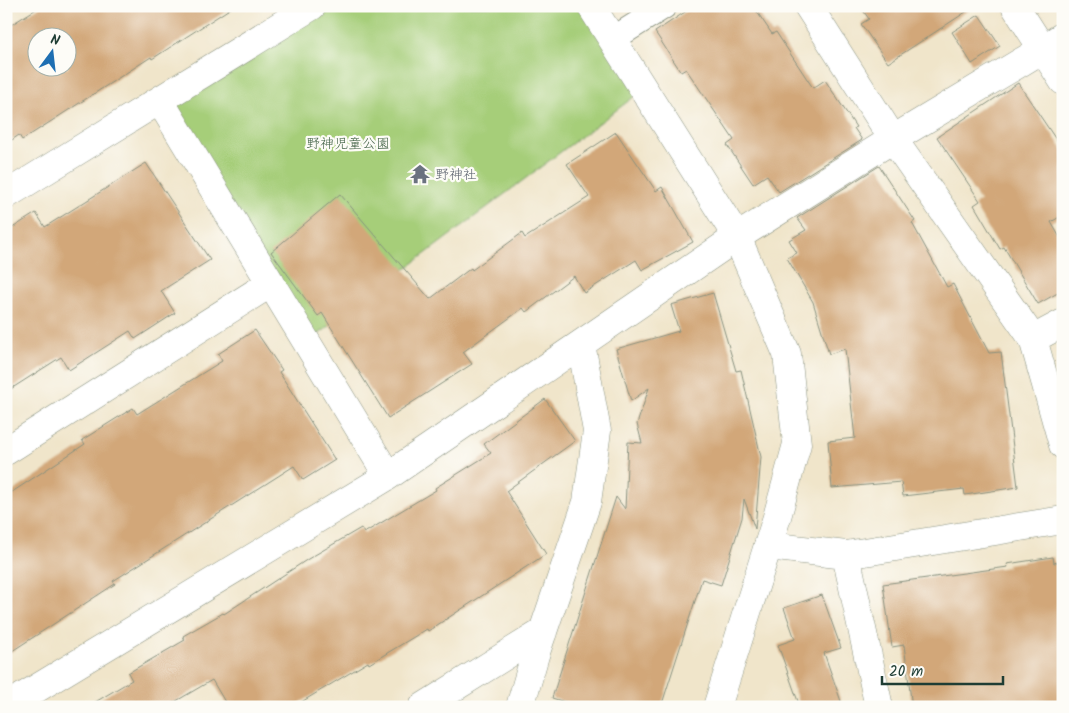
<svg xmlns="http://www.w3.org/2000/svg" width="1069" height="713" viewBox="0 0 1069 713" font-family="Kalam,'Klee One',sans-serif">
  <rect width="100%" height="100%" fill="#fdfcf7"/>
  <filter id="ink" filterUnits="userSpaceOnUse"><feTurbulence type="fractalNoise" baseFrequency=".02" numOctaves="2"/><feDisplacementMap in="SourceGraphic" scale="10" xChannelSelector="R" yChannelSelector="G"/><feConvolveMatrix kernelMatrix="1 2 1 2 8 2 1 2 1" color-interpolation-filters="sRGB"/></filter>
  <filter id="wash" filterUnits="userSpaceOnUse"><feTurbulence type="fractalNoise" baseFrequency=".0096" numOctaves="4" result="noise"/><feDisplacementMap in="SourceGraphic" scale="20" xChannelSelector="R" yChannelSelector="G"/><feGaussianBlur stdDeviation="1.12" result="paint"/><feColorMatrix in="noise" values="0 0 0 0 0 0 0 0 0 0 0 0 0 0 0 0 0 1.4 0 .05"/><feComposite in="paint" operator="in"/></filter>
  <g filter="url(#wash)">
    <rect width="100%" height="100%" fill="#f0e5ca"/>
    <!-- green -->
    <path fill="#a6ce79" stroke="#628656" d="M312,6H588L643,90L307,343L160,101Z"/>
    <g id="blocks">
      <!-- building -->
      <path fill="#d2a779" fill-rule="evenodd" d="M41,6H234L152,59L151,57L22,140L19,135L6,144V28ZM38,38H68V68H38Z
        M694,6H753L772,34L776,32L813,88L825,80L856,127L854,128L862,140L779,192L767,175L753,184L727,145L734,140L686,69L681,72L655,32Z
        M860,6H975L888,63L861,24L869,19Z
        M979,15L1000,46L972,64L952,32Z
        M1018,83L1063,150V215L1051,222L1063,243V290L1038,304L1004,247L1000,249L974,205L980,201L937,137Z
        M616,132L656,191L662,187L693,242L642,270L636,260L584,293L574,276L526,312L523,308L463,352L472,364L388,418L322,313L318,316L271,252L340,194L430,299L471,268L472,270L522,233L525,238L589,197L567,164Z
        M146,163L210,260L161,291L175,313L135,339L130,331L69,370L61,357L6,392V232L36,213L45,227Z
        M879,166L915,221L912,223L947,287L953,284L989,353L1001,352L1018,487L965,495L964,489L903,496L901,482L832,488L828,441L855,438L845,349L829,354L813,302L787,258L797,253L789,240L806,230L797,218Z
        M713,293L736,371L741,370L761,457L755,529L744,499L742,518L721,585L702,579L661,707H581L552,698L616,497L625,509L628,442L642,443L637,424L649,388L631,401L616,349L679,331L671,305Z
        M255,330L282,370L279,372L335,460L303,480L294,466L113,581L115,584L6,655V496L85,444L82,440L133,408L137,414L222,361L218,354Z
        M545,399L575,441L506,491L546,554L428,631L427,629L369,664L368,662L293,707H228L212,680L166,707H87L132,680L128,673L185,640L183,636L223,613L224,614L308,559L361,528L364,533L436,490L435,488L491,453L484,444Z
        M1053,557L1054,563L1063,561V707H912L904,645L892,647L883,584L1008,567L1007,564Z
        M822,595L841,648L824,653L843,707H800L778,645L795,639L784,608Z"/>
    </g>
  </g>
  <g filter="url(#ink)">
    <use href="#blocks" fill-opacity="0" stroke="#88917f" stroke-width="1"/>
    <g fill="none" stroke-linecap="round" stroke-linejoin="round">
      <defs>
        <path id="service" d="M613,39L665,6"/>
        <path id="minor" d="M808,6L893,139L1033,339L1063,445
          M1015,6L1063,81
          M160,101L388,476
          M6,195L312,6
          M1033,339L1063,323
          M6,451L271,283
          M768,546L846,555L1063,520
          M846,555L879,707
          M6,707L388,476L737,237L893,139L1043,49L1063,36
          M423,707L543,632
          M520,707L535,655L587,502L597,431L581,344"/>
        <path id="tertiary" d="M591,6L737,237L787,354L797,444L777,517L717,707"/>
      </defs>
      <!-- service casing -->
      <use href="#service" stroke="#88917f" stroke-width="26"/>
      <!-- minor casing -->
      <use href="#minor" stroke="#88917f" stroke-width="29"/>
      <!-- tertiary casing -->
      <use href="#tertiary" stroke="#88917f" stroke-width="29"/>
      <!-- service -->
      <use href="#service" stroke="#fff" stroke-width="24"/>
      <!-- minor -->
      <use href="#minor" stroke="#fff" stroke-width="28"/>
      <!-- tertiary -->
      <use href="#tertiary" stroke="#fff" stroke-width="28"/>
    </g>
  </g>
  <!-- icons -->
  <defs>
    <symbol id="temple-bare" viewBox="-9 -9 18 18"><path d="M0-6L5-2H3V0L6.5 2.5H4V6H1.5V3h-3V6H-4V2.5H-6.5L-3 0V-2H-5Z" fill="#6b7280" stroke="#fdfcf7" stroke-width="2.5" paint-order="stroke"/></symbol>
  </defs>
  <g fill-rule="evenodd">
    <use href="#temple-bare" x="406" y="160" width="28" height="28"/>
  </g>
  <g text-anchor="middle" stroke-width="4.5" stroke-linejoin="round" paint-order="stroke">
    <!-- park labels -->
    <g font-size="14" fill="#416145" stroke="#fdfcf7">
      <text x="348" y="148">野神児童公園</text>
    </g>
    <!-- worship labels -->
    <g font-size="14" fill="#5b616d" stroke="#fdfcf7" text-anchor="start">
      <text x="435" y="179">野神社</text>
    </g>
  </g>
  <!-- margin -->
  <rect width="1069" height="713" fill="none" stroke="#fdfcf7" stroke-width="25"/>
  <!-- north arrow -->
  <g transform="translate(52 52) rotate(15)"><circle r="24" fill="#fdfcf7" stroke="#a4b0a9"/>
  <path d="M0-4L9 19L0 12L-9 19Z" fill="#1f6fb2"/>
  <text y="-8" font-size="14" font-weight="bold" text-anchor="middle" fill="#1f3d34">N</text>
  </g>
  <!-- scale -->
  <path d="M882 676v8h121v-8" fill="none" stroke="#1f3d34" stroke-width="2.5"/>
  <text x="889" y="676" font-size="15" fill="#1f3d34" stroke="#fdfcf7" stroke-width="4" paint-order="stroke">20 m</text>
</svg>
